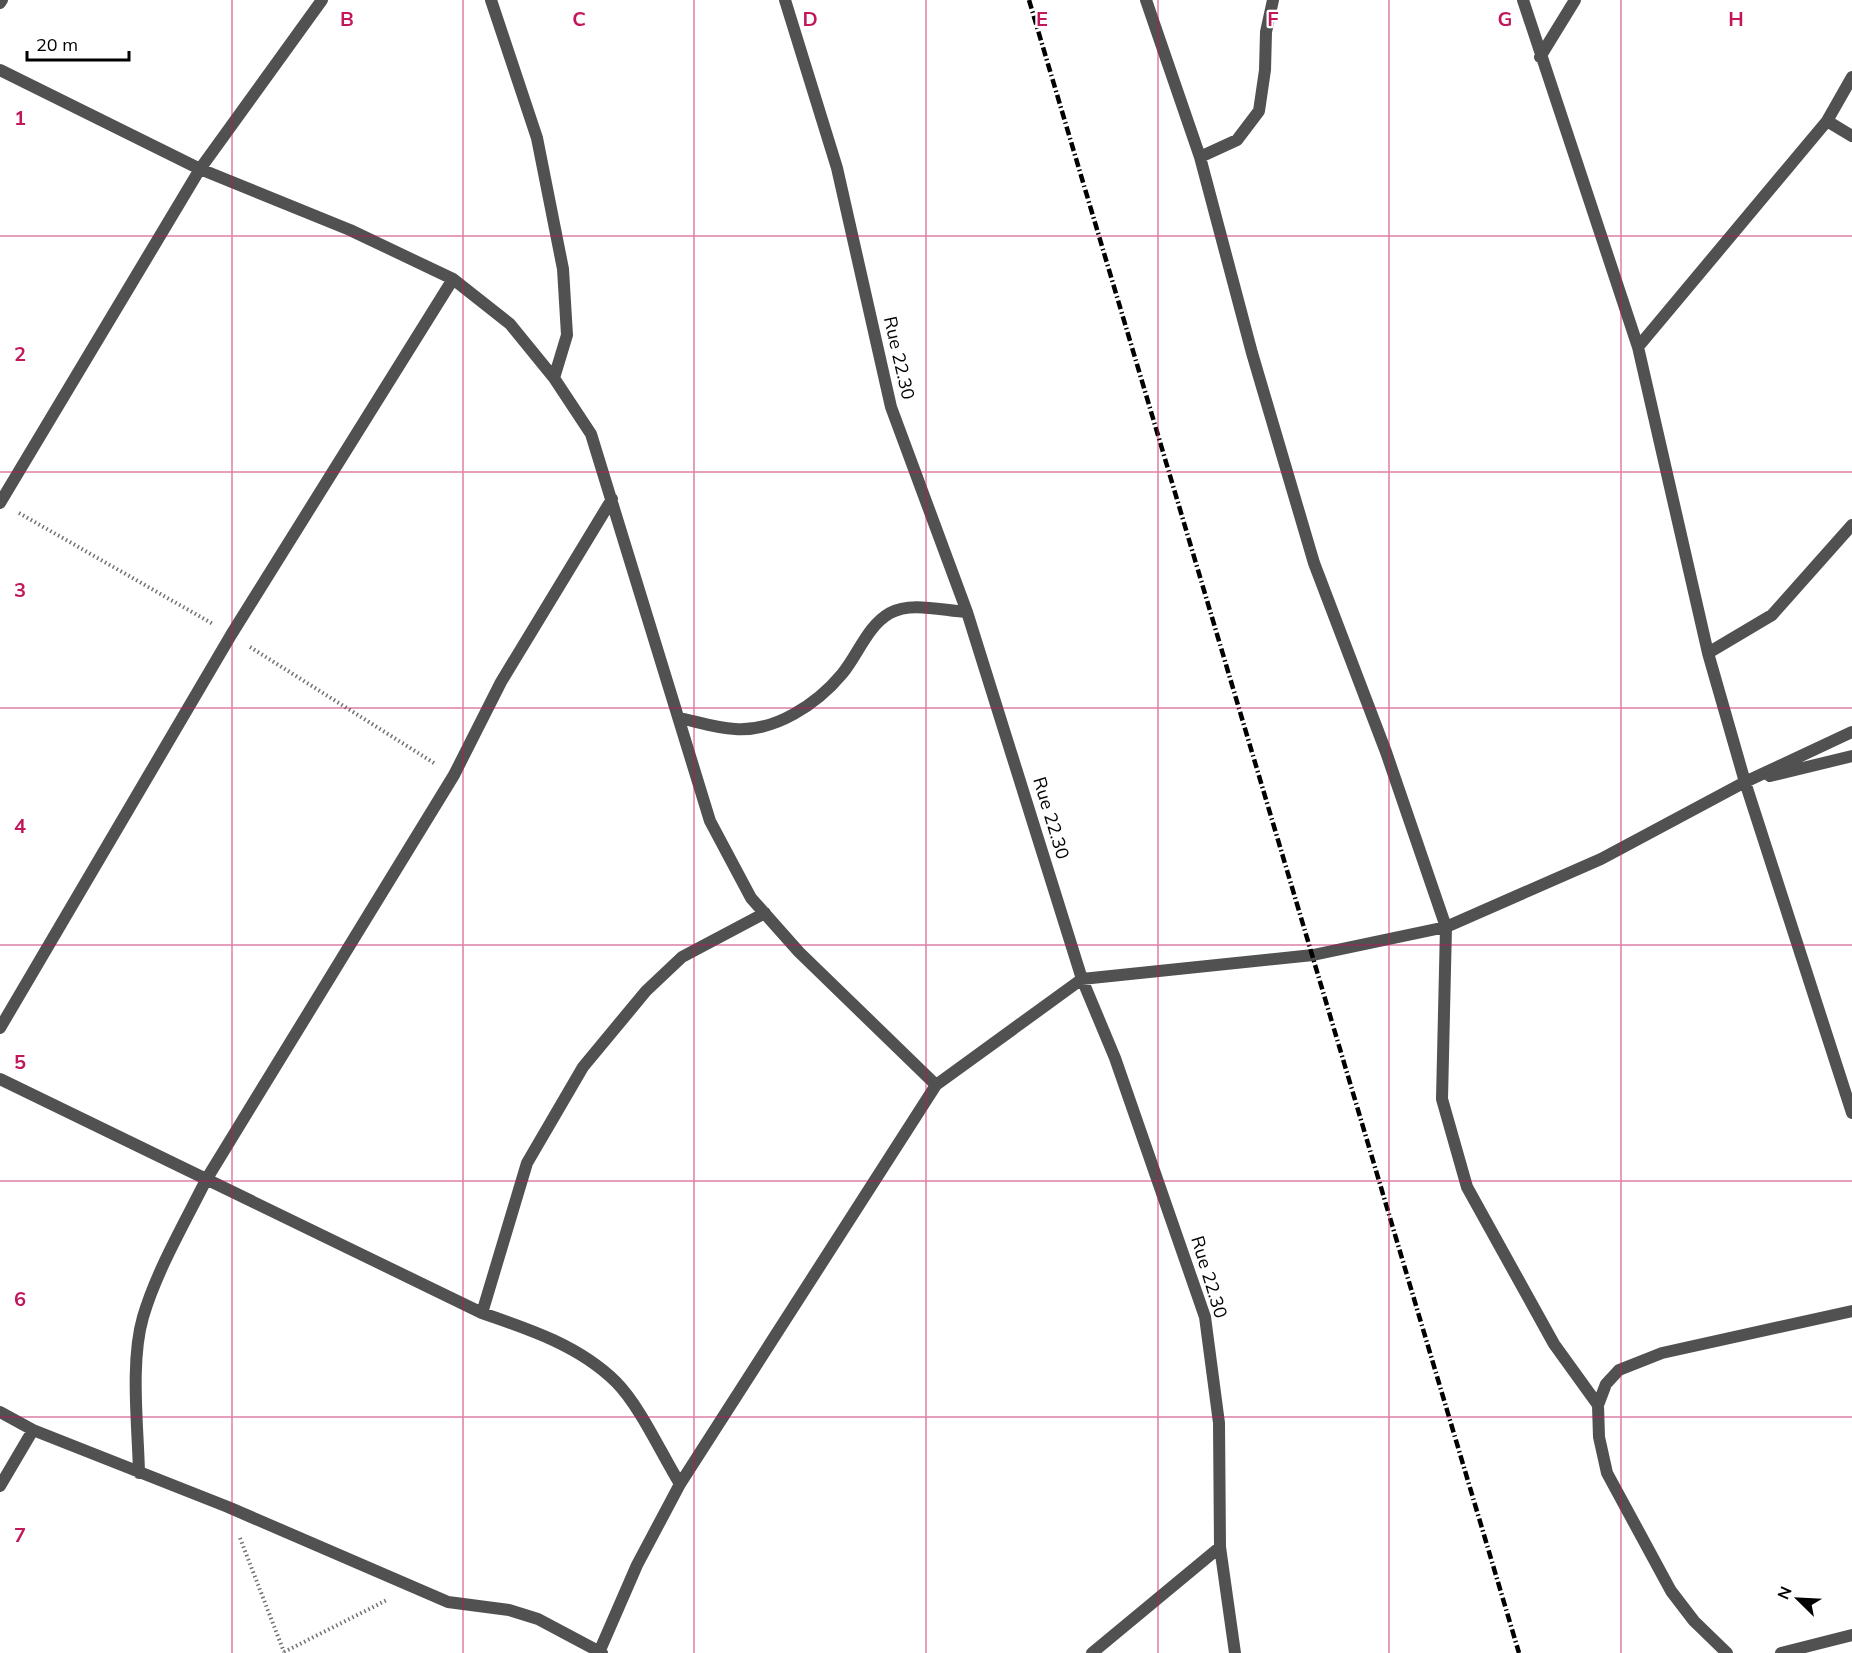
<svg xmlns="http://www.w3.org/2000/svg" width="1852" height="1653" viewBox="0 0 1852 1653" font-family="Mulish,sans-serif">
  <rect width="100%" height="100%" fill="#fff"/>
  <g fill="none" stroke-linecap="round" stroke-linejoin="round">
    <!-- path -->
    <path stroke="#737373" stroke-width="4" stroke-dasharray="1.5 3" stroke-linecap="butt" d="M19,513L213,624
      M250,647L434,763
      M240,1538L284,1652
      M284,1652L387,1600"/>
    <!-- street -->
    <path stroke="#515151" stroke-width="12" d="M491,0L537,138L563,269L567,335L554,378
      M785,0L837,168L891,407L967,612L1082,979L1115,1058L1205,1317L1219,1423L1220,1547L1235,1653
      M1146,0L1200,157L1252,353L1314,563L1386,752L1446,927L1442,1099L1467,1187L1554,1344L1598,1405
      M1523,0L1638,347L1708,653L1745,782L1852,1113
      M0,3L2,0
      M1540,57L1575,0
      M0,70L200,169L350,230L453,279L510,324L554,378L591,434L710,821L751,898L799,952L936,1085
      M1827,121L1852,136
      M1200,157L1237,140L1259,111L1265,70L1266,32L1273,0
      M1638,347L1827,121L1852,77
      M0,503L200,169L322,0
      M1708,653L1772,615L1852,525
      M680,718C698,722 716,728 735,729C775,732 817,704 842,674C858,655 867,626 890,613C911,601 944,611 967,612
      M1770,776L1852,756
      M0,1028L231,635L453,279
      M0,1079L482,1313C529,1329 580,1346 616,1382C640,1406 662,1455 680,1484
      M482,1313L527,1163L583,1067L646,991L682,957L765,913
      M0,1412L33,1430L228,1507L448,1602L509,1610L538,1619L602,1653
      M139,1473C138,1426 130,1362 143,1317C157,1270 184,1224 206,1180L454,775L501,682L612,499
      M0,1486L33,1430
      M600,1650L637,1565L680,1484L936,1085L1082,979L1313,955L1446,927L1601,859L1745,782L1852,732
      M1092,1653L1220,1547
      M1727,1653L1694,1621L1671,1591L1607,1473L1599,1437L1598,1405L1606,1384L1619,1370L1662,1353L1852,1311
      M1781,1653L1852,1635"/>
    <!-- rail -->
    <path stroke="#000" stroke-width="4.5" stroke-dasharray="9 3 1.5 3" stroke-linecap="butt" d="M1029,0L1519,1653"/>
  </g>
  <!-- grid -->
  <path fill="none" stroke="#c2185b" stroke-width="1.5" stroke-opacity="0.55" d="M232,0V1653M463,0V1653M694,0V1653M926,0V1653M1158,0V1653M1389,0V1653M1621,0V1653M0,236H1852M0,472H1852M0,708H1852M0,945H1852M0,1181H1852M0,1417H1852"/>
  <g text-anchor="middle" stroke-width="4.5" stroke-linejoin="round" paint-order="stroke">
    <!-- street labels -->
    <g font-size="18" fill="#000" stroke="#fff">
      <text transform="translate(899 358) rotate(77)" y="6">Rue 22.30</text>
      <text transform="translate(1051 818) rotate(73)" y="6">Rue 22.30</text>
      <text transform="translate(1209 1277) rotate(73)" y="6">Rue 22.30</text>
    </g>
  </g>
  <g font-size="20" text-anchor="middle" font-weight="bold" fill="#c2185b" stroke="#fff" stroke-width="4.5" stroke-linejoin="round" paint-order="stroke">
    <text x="347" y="26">B</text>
    <text x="579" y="26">C</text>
    <text x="810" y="26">D</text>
    <text x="1042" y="26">E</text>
    <text x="1273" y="26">F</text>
    <text x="1505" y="26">G</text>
    <text x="1736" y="26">H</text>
    <text x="20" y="125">1</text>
    <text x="20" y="361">2</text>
    <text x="20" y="597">3</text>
    <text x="20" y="833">4</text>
    <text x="20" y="1069">5</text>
    <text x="20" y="1306">6</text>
    <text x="20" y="1542">7</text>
  </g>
  <!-- north arrow -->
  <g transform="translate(1798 1599) rotate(294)" stroke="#ffffff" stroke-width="4.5" paint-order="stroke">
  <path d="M0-4.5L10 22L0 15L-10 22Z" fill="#000000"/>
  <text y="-9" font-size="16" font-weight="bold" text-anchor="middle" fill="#000000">N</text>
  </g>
  <!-- scale -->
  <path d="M27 51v9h102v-9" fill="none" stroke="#000000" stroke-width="3"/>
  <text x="36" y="51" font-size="18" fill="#000000" stroke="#ffffff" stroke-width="4.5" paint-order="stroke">20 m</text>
</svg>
